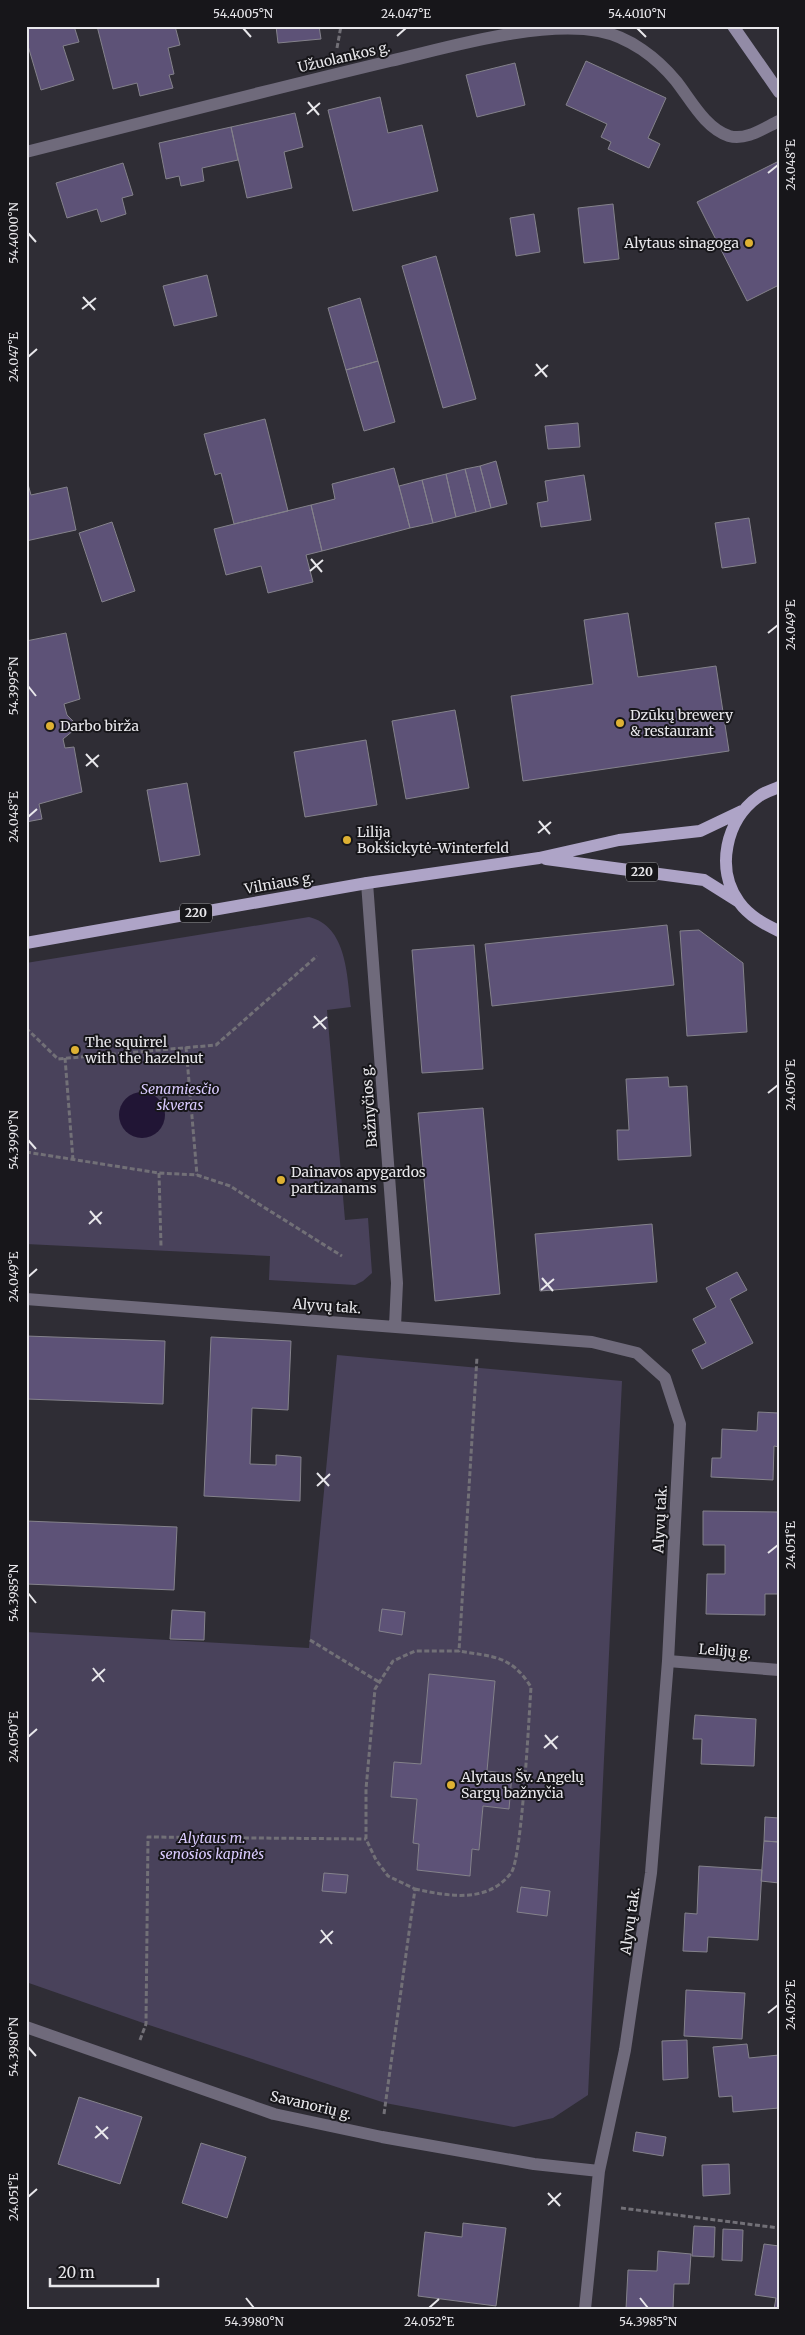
<svg xmlns="http://www.w3.org/2000/svg" width="805" height="2335" viewBox="0 0 805 2335" font-family="Merriweather,serif">
  <rect width="100%" height="100%" fill="#2f2d35"/>
  <!-- green -->
  <path fill="#49425b" fill-rule="evenodd" d="M309,917C347,926 347,976 351,1007L327,1010L345,1220L368,1218L372,1273L363,1281L355,1285L269,1280L270,1256L26,1244V963Z
    M337,1355L622,1381L588,2095L553,2118L514,2127L385,2103L146,2024L26,1982V1632L309,1648ZM429,1674L495,1681L487,1771L512,1774L509,1808L483,1806L479,1850L472,1849L470,1876L417,1870L419,1844L413,1843L417,1799L391,1797L394,1762L421,1764Z"/>
  <!-- water -->
  <path fill="#211535" d="M119 1115a23 23 0 1 1 46 0a23 23 0 1 1-46 0Z"/>
  <!-- building -->
  <path fill="#5d5277" stroke="#84828b" d="M26,26H74L79,42L63,46L74,80L41,90L26,39Z
    M97,26H175L180,45L168,48L174,74L169,75L173,88L140,96L137,83L113,89Z
    M276,26H319L321,39L278,43Z
    M586,61L666,98L648,138L660,144L649,168L608,149L611,142L601,137L607,124L566,105Z
    M515,63L525,105L477,117L466,75Z
    M380,97L388,133L422,125L438,191L353,211L328,110Z
    M295,113L303,147L284,152L292,188L247,198L231,127Z
    M231,127L238,160L202,168L204,181L181,186L179,176L166,179L159,143Z
    M779,161V285L747,301L697,202Z
    M123,163L133,195L122,198L126,214L101,222L97,209L67,218L56,183Z
    M613,204L619,259L584,263L578,208Z
    M534,214L540,252L516,256L510,218Z
    M436,256L476,399L443,408L402,266Z
    M207,275L217,316L174,326L163,286Z
    M360,298L378,361L346,370L328,308Z
    M378,361L395,422L364,431L346,370Z
    M265,419L288,511L234,524L221,473L215,475L204,434Z
    M578,423L580,447L548,449L545,426Z
    M496,461L507,504L491,508L480,466Z
    M480,466L491,508L476,512L465,469Z
    M394,468L410,528L322,551L311,505L335,499L332,484Z
    M465,469L476,512L456,517L446,474Z
    M446,474L456,517L433,523L422,480Z
    M584,475L591,520L541,527L537,503L548,501L545,481Z
    M26,477L31,495L67,487L76,530L26,541Z
    M422,480L433,523L410,528L399,486Z
    M311,505L322,551L306,555L313,582L268,593L261,566L226,575L214,529Z
    M749,518L756,563L722,568L715,523Z
    M112,522L135,591L102,602L79,533Z
    M628,613L638,677L716,666L729,751L523,781L511,696L593,684L584,620Z
    M66,633L80,699L64,704L67,715L74,722V730L63,739L65,748L74,747L82,792L39,804L42,819L26,822V641Z
    M455,710L469,788L406,799L392,721Z
    M366,740L377,805L305,817L294,752Z
    M187,783L200,855L160,862L147,790Z
    M667,925L674,985L492,1006L485,944Z
    M699,930L743,963L747,1032L687,1036L680,931Z
    M474,945L483,1069L422,1073L412,950Z
    M668,1077L669,1087L687,1086L691,1156L618,1160L617,1130H629L626,1079Z
    M483,1108L500,1294L435,1301L418,1113Z
    M652,1224L657,1282L540,1291L535,1234Z
    M737,1272L747,1290L730,1299L753,1343L702,1369L692,1350L706,1343L693,1319L716,1307L706,1288Z
    M26,1336L165,1341L163,1404L26,1399Z
    M211,1337L291,1341L288,1410L252,1408L250,1464L276,1465V1455L301,1457L300,1501L204,1496Z
    M758,1412L779,1413V1447L774,1446L773,1480L711,1477L712,1458H721L722,1429L757,1431Z
    M703,1511L779,1512V1594H765V1615L706,1614L707,1574H725V1545H703Z
    M26,1521L177,1527L174,1590L26,1584Z
    M382,1609L405,1612L402,1635L379,1631Z
    M172,1610L205,1612L204,1640L170,1639Z
    M429,1674L495,1681L487,1771L512,1774L509,1809L483,1806L479,1850L472,1849L470,1876L417,1870L419,1844L413,1843L417,1799L391,1797L394,1762L421,1764Z
    M695,1715L756,1719L754,1766L701,1764L702,1739H693Z
    M765,1817L779,1818V1842L764,1841Z
    M764,1841L779,1842V1883L761,1881Z
    M699,1866L762,1870L758,1940L708,1937L707,1952L683,1951L685,1913L697,1914Z
    M324,1873L348,1875L346,1893L322,1891Z
    M521,1887L550,1891L547,1916L517,1912Z
    M686,1990L745,1993L742,2039L684,2036Z
    M687,2040L688,2078L663,2080L662,2041Z
    M747,2044L749,2058L779,2055V2108L733,2112L732,2096L719,2097L713,2047Z
    M79,2097L142,2117L120,2184L58,2164Z
    M636,2132L666,2137L663,2156L633,2151Z
    M201,2143L246,2157L227,2218L182,2203Z
    M729,2164L730,2194L703,2196L702,2165Z
    M463,2223L506,2228L496,2306L418,2296L425,2232L462,2237Z
    M694,2226L715,2227L714,2257L692,2256Z
    M723,2229L743,2230L742,2261L722,2260Z
    M764,2244L779,2246V2309H774L776,2298L755,2295Z
    M658,2251L691,2254L689,2284H674L673,2309H626L628,2270L657,2271Z"/>
  <g fill="none" stroke-linecap="round" stroke-linejoin="round">
    <!-- path -->
    <path stroke="#727077" stroke-width="3" stroke-dasharray="5 2.5" stroke-linecap="butt" d="M337,48L341,26
      M26,1028L58,1059L216,1045L317,956
      M186,1047L197,1175
      M65,1058L73,1160
      M26,1152L159,1173L197,1175L230,1186L342,1256
      M159,1173L161,1246
      M310,1640L379,1682
      M415,1889C448,1896 487,1904 511,1873C522,1859 529,1715 531,1687C511,1655 493,1657 459,1651
      M140,2040L146,2024L148,1837L366,1839
      M384,2114L415,1889L388,1876L376,1860L366,1839V1789L375,1689L393,1661L415,1651H459L477,1357
      M621,2208L779,2228"/>
    <!-- street -->
    <path stroke="#6f6a7b" stroke-width="12" d="M26,152C147,121 269,90 390,61C450,47 539,20 599,31C630,37 657,58 676,81C691,100 705,128 729,136C746,141 764,128 779,121
      M367,883L397,1283L395,1326
      M26,1299L592,1342L637,1353L665,1378L680,1424L668,1661L651,1873L625,2050L599,2171L585,2309
      M668,1661L779,1670
      M26,2027L274,2114L382,2137L534,2164L599,2171"/>
    <!-- secondary -->
    <path stroke="#928ba6" stroke-width="12" d="M733,26L779,92"/>
    <!-- primary -->
    <path stroke="#aea4c7" stroke-width="12" d="M779,787C772,790 764,792 758,797C726,820 715,869 739,902C749,916 764,924 779,931
      M546,859L704,880L739,902
      M26,943L367,883L539,858L619,840L700,831L742,811"/>
  </g>
  <!-- ticks -->
  <path fill="none" stroke="#e8e7eb" stroke-width="2" d="M243,28L251,37M637,28L646,37M397,36L406,28M308,102L319,115M307,114L320,103M768,173L778,165M28,233L36,242M83,297L95,310M82,309L96,298M28,357L37,349M536,364L547,377M535,376L548,365M311,559L322,572M310,571L323,560M768,633L778,625M28,686L36,696M86,754L98,767M86,766L99,755M28,817L37,809M539,821L550,834M538,833L551,822M314,1016L326,1029M313,1028L327,1017M768,1093L778,1085M28,1140L36,1149M90,1211L101,1224M89,1224L102,1212M28,1277L37,1269M542,1278L553,1291M541,1290L554,1279M317,1473L329,1486M317,1486L330,1474M768,1553L778,1545M28,1593L36,1603M93,1668L104,1682M92,1681L105,1669M545,1735L557,1749M28,1737L37,1729M544,1748L558,1736M321,1930L332,1944M320,1943L333,1931M768,2013L778,2005M28,2047L36,2056M96,2126L108,2139M95,2138L108,2127M548,2193L560,2206M28,2197L37,2189M548,2205L561,2193M246,2298L254,2308M640,2298L648,2308M429,2308L439,2299"/>
  <!-- markers -->
  <g fill="#deb133" stroke="#17161a" stroke-width="2">
    <circle cx="749" cy="243" r="5"/>
    <circle cx="620" cy="723" r="5"/>
    <circle cx="50" cy="726" r="5"/>
    <circle cx="347" cy="840" r="5"/>
    <circle cx="75" cy="1050" r="5"/>
    <circle cx="281" cy="1180" r="5"/>
    <circle cx="451" cy="1785" r="5"/>
  </g>
  <g text-anchor="middle" stroke-width="4" stroke-linejoin="round" paint-order="stroke">
    <!-- shield labels -->
    <g fill="#17161a" stroke="#a9a8ac" stroke-width="1">
      <rect x="626" y="862.5" width="32" height="19" rx="4"/>
      <rect x="180" y="903.5" width="32" height="19" rx="4"/>
    </g>
    <g font-size="12" font-weight="bold" fill="#e8e7eb">
      <text x="642" y="876">220</text>
      <text x="196" y="917">220</text>
    </g>
    <!-- street labels -->
    <g font-size="14" fill="#e8e7eb" stroke="#17161a">
      <text transform="translate(344 57) rotate(-13)" y="5">Užuolankos g.</text>
      <text transform="translate(279 883) rotate(-10)" y="5">Vilniaus g.</text>
      <text transform="translate(369 1106) rotate(-94)" y="5">Bažnyčios g.</text>
      <text transform="translate(327 1306) rotate(4)" y="5">Alyvų tak.</text>
      <text transform="translate(660 1519) rotate(-87)" y="5">Alyvų tak.</text>
      <text transform="translate(725 1651) rotate(5)" y="5">Lelijų g.</text>
      <text transform="translate(630 1921) rotate(-82)" y="5">Alyvų tak.</text>
      <text transform="translate(311 2105) rotate(13)" y="5">Savanorių g.</text>
    </g>
    <!-- poi labels -->
    <g font-size="14" fill="#e8e7eb" stroke="#17161a" text-anchor="start">
      <text x="739" y="248" text-anchor="end">Alytaus sinagoga</text>
      <text x="630" y="720">Dzūkų brewery<tspan x="630" dy="16">&amp; restaurant</tspan></text>
      <text x="60" y="731">Darbo birža</text>
      <text x="357" y="837">Lilija<tspan x="357" dy="16">Bokšickytė-Winterfeld</tspan></text>
      <text x="85" y="1047">The squirrel<tspan x="85" dy="16">with the hazelnut</tspan></text>
      <text x="291" y="1177">Dainavos apygardos<tspan x="291" dy="16">partizanams</tspan></text>
      <text x="461" y="1782">Alytaus Šv. Angelų<tspan x="461" dy="16">Sargų bažnyčia</tspan></text>
    </g>
    <!-- park labels -->
    <g font-size="14" font-style="italic" fill="#dacbff" stroke="#17161a">
      <text x="180" y="1094">Senamiesčio<tspan x="180" dy="16">skveras</tspan></text>
      <text x="212" y="1843">Alytaus m.<tspan x="212" dy="16">senosios kapinės</tspan></text>
    </g>
  </g>
  <!-- border -->
  <rect width="805" height="2335" fill="none" stroke="#17161a" stroke-width="55"/>
  <!-- scale -->
  <path d="M50 2278v8h108v-8" fill="none" stroke="#e8e7eb" stroke-width="2.5"/>
  <text x="58" y="2278" font-size="15" fill="#e8e7eb" stroke="#17161a" stroke-width="4" paint-order="stroke">20 m</text>
  <rect x="28" y="28" width="750" height="2280" fill="none" stroke="#e8e7eb" stroke-width="2"/>
  <g font-size="12" text-anchor="middle" fill="#e8e7eb">
    <text x="243" y="18">54.4005°N</text>
    <text x="406" y="18">24.047°E</text>
    <text x="637" y="18">54.4010°N</text>
    <text transform="translate(791 165) rotate(-90)" y="4">24.048°E</text>
    <text transform="translate(14 233) rotate(-90)" y="4">54.4000°N</text>
    <text transform="translate(14 357) rotate(-90)" y="4">24.047°E</text>
    <text transform="translate(791 625) rotate(-90)" y="4">24.049°E</text>
    <text transform="translate(14 686) rotate(-90)" y="4">54.3995°N</text>
    <text transform="translate(14 817) rotate(-90)" y="4">24.048°E</text>
    <text transform="translate(791 1085) rotate(-90)" y="4">24.050°E</text>
    <text transform="translate(14 1140) rotate(-90)" y="4">54.3990°N</text>
    <text transform="translate(14 1277) rotate(-90)" y="4">24.049°E</text>
    <text transform="translate(791 1545) rotate(-90)" y="4">24.051°E</text>
    <text transform="translate(14 1593) rotate(-90)" y="4">54.3985°N</text>
    <text transform="translate(14 1737) rotate(-90)" y="4">24.050°E</text>
    <text transform="translate(791 2005) rotate(-90)" y="4">24.052°E</text>
    <text transform="translate(14 2047) rotate(-90)" y="4">54.3980°N</text>
    <text transform="translate(14 2197) rotate(-90)" y="4">24.051°E</text>
    <text x="254" y="2326">54.3980°N</text>
    <text x="429" y="2326">24.052°E</text>
    <text x="648" y="2326">54.3985°N</text>
  </g>
</svg>
